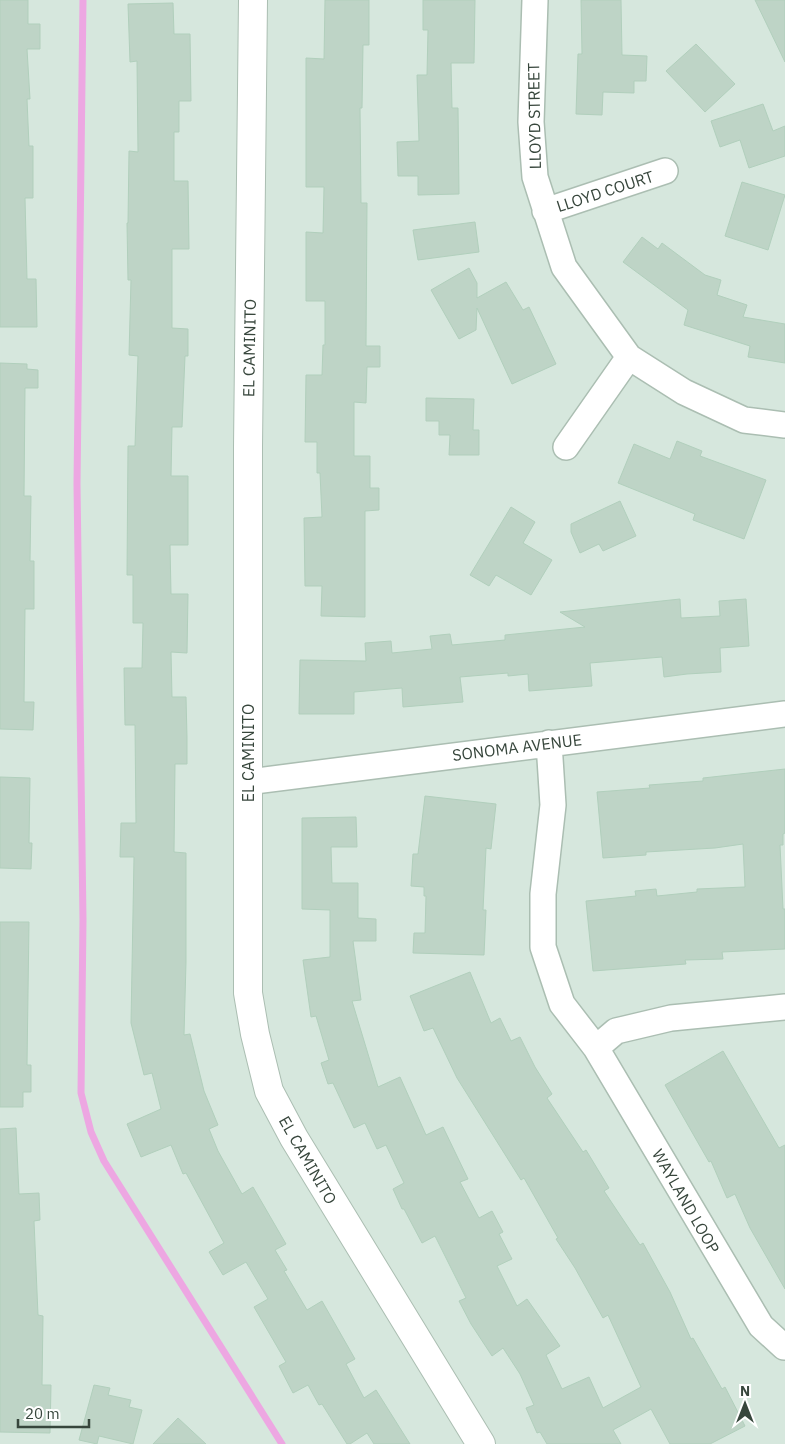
<svg xmlns="http://www.w3.org/2000/svg" width="785" height="1444" viewBox="0 0 785 1444" font-family="'IBM Plex Sans',sans-serif">
  <rect width="100%" height="100%" fill="#e8f3ed"/>
  <!-- residential -->
  <path fill="#d6e7dd" d="M0,0H785V1444H0Z"/>
  <g fill="none" stroke-linecap="round" stroke-linejoin="round">
    <!-- stream -->
    <path stroke="#eda7e2" stroke-width="7" d="M83,0L77,484L83,920L81,1093L91,1132L104,1161L282,1444"/>
  </g>
  <!-- building -->
  <path fill="#bed4c6" stroke="#b1cfbc" d="M0,0H28V24H40V49H27L30,99H27L29,146H33V198H25L27,279H36L37,327H0Z
    M325,0H369V45H363L362,108H360L361,203H367L366,346H380V367H367L366,403L354,402V456H370V488H379V510L365,511V617L321,616L322,586H305L304,518L322,517L320,473H317V442H305L306,375H322L323,345H325V301H306V232L323,233L324,187H306V58L324,59Z
    M423,0H475L474,63H451L452,108H458L459,194L418,195V176H398L397,142L419,141L417,75H427L428,30H423Z
    M581,0H621L622,55L647,56L646,81H634V93L603,92L602,115L576,114L578,54H582Z
    M755,0H785V62Z
    M173,3L174,34H190L191,101H179V132H174V181H188L189,249H172V328L188,329V356H185L182,427H172L171,476H188V545H170L171,594H188L187,653L171,652L172,697H186L187,738V764H175L174,852L186,853V962L184,1035L190,1034L204,1091L218,1125L209,1129L218,1151L242,1194L253,1187L286,1244L275,1250L287,1270L284,1271L307,1310L322,1301L355,1359L346,1364L364,1398L376,1390L410,1444H374L367,1433L350,1444H347L322,1404L319,1405L308,1385L293,1393L279,1366L286,1362L254,1307L268,1299L246,1262L223,1275L209,1252L224,1243L186,1173L183,1174L171,1145L141,1157L127,1124L161,1109L152,1073L144,1075L131,1023L134,857H120L121,823H136L135,725H125L124,668H142L143,623H133V575H127L128,446H135L138,356L129,355L131,280H128L127,223H128L129,151L138,152L137,61L130,62L128,4Z
    M696,44L735,84L705,112L666,71Z
    M763,104L773,131L785,126V156L749,168L740,140L720,147L711,121Z
    M742,182L785,195L768,250L725,236Z
    M475,222L479,252L418,260L413,230Z
    M642,237L658,249L662,243L705,275L721,280L717,295L747,305L743,317L785,324V363L748,357L750,346L684,325L688,310L623,262Z
    M469,268L477,283V298L506,282L523,310L529,307L556,364L512,384L477,308L476,330L459,339L431,290Z
    M0,363L27,364V369L38,370V388H25L24,496H31L30,561H34V609H25L24,702H34L33,730L0,729Z
    M426,398L474,399L473,430H479V455H449L450,435H439V421H426Z
    M677,441L702,451L700,456L766,480L744,539L693,520L695,514L618,483L634,444L670,459Z
    M620,501L636,536L603,551L599,544L580,553L571,532V524Z
    M511,507L535,522L523,543L552,560L531,595L496,575L489,586L470,575Z
    M680,599L681,618L720,616L719,601L746,599L749,646L720,648L721,672L687,674L664,677L662,657L590,663L592,686L529,691L528,674L508,676V673L460,677L463,702L403,707L402,688L354,692V714H299L300,660L366,661L365,643L391,641L392,653L432,649L430,636L450,634L452,645L505,640V635L585,627L560,612Z
    M785,769V833L783,834V845H780L783,909H785V949L722,952L723,959L685,960L686,964L593,971L586,901L636,896L635,891L656,889L657,896L697,892V889L745,887L743,844L715,848L646,852V855L603,858L597,792L650,788L649,785L703,781V778Z
    M0,777L30,778L29,843H32L31,869L0,868Z
    M425,796L496,804L491,849L486,848L483,910H486L484,955L413,953L414,933H425L426,896H424V887L411,886L413,854H418Z
    M356,817L357,847H331L332,883H358V918L376,919V941H353L361,1000L352,1001L378,1087L400,1077L426,1135L443,1127L468,1179L460,1182L479,1218L492,1211L503,1232L499,1234L512,1259L497,1266L517,1306L527,1299L560,1346L546,1355L562,1389L589,1377L603,1408L641,1387L608,1315L603,1318L575,1268L556,1239L558,1238L524,1178L521,1180L457,1078L433,1028L424,1031L410,996L470,972L491,1023L500,1018L511,1041L520,1037L535,1067L552,1094L547,1098L583,1152L586,1150L609,1188L604,1191L640,1245L643,1243L670,1292L691,1339L693,1338L722,1389L725,1387L745,1426L710,1444H670L651,1409L613,1430L621,1444H547L540,1432L537,1433L526,1408L534,1405L520,1374L503,1348L492,1356L471,1324L459,1301L466,1298L435,1236L422,1243L404,1209H402L393,1189L404,1183L386,1145L377,1149L365,1123L354,1128L333,1083L328,1084L321,1063L329,1060L316,1016L311,1017L303,960L330,957V910L302,909V818Z
    M0,922H29L27,1065H31V1092H23V1107H0Z
    M723,1051L779,1148L785,1145V1289L750,1228L735,1194L727,1198L711,1161L709,1162L665,1085Z
    M16,1128L19,1194L39,1193L40,1220L34,1221L38,1315L43,1316L42,1385H51L50,1433L0,1432V1129Z
    M94,1385L110,1388L108,1395L131,1400L129,1407L142,1410L133,1444L99,1436L97,1444L79,1440Z
    M178,1418L206,1444H153Z"/>
  <g fill="none" stroke-linecap="round" stroke-linejoin="round">
    <defs>
      <path id="minor" d="M535,0L531,122L535,177L564,267L629,357L684,392L744,420L785,425
        M545,211L665,171
        M566,447L629,357
        M549,743L553,805L543,894V947L562,1004L596,1048L761,1326L784,1347L785,1346
        M248,782L785,714
        M596,1048L616,1031L671,1018L785,1007"/>
      <path id="tertiary" d="M253,0L248,447V993L255,1034L269,1091L294,1138L481,1444"/>
    </defs>
    <!-- minor casing -->
    <use href="#minor" stroke="#abbeb2" stroke-width="28"/>
    <!-- tertiary casing -->
    <use href="#tertiary" stroke="#abbeb2" stroke-width="30"/>
    <!-- minor -->
    <use href="#minor" stroke="#fff" stroke-width="25"/>
    <!-- tertiary -->
    <use href="#tertiary" stroke="#fff" stroke-width="28"/>
  </g>
  <g text-anchor="middle" stroke-width="4" stroke-linejoin="round" paint-order="stroke">
    <!-- street labels -->
    <g font-size="16" fill="#37463c" stroke="#fff">
      <text transform="translate(534 116) rotate(-91)" y="6">LLOYD STREET</text>
      <text transform="translate(605 191) rotate(-18)" y="6">LLOYD COURT</text>
      <text transform="translate(249 348) rotate(-89)" y="6">EL CAMINITO</text>
      <text transform="translate(517 747) rotate(-7)" y="6">SONOMA AVENUE</text>
      <text transform="translate(248 753) rotate(-90)" y="6">EL CAMINITO</text>
      <text transform="translate(308 1160) rotate(60)" y="6">EL CAMINITO</text>
      <text transform="translate(686 1201) rotate(60)" y="6">WAYLAND LOOP</text>
    </g>
  </g>
  <!-- north arrow -->
  <g transform="translate(745 1404)" stroke="#ffffff" stroke-width="4" paint-order="stroke">
  <path d="M0-4L9 19L0 12L-9 19Z" fill="#37463c"/>
  <text y="-8" font-size="14" font-weight="bold" text-anchor="middle" fill="#37463c">N</text>
  </g>
  <!-- scale -->
  <path d="M18 1419v8h71v-8" fill="none" stroke="#37463c" stroke-width="2.5"/>
  <text x="25" y="1419" font-size="15" fill="#37463c" stroke="#ffffff" stroke-width="4" paint-order="stroke">20 m</text>
</svg>
